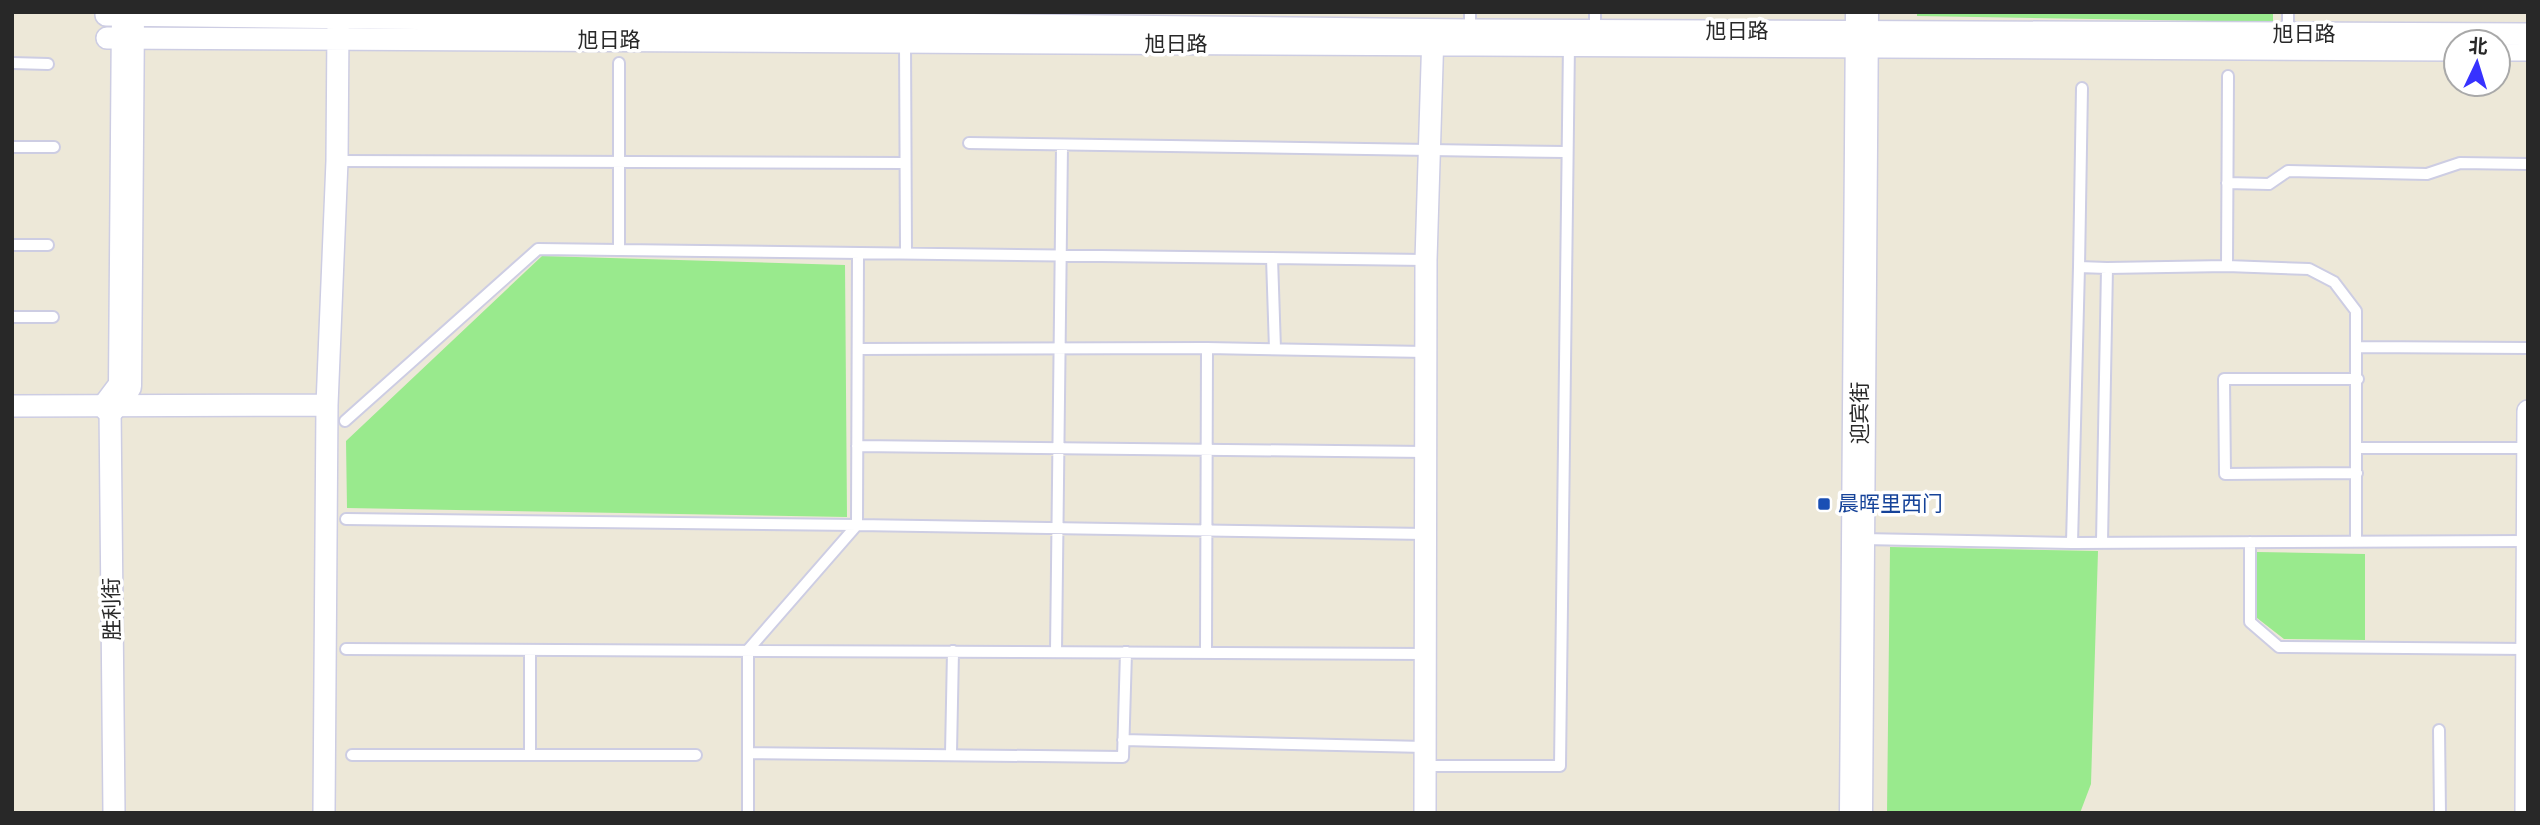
<svg xmlns="http://www.w3.org/2000/svg" width="2540" height="825" viewBox="0 0 2540 825" font-family="'Source Sans 3','Noto Sans SC',sans-serif">
  <rect width="100%" height="100%" fill="#ede8d8"/>
  <!-- green -->
  <path fill="#99ea8d" d="M1917,12H2273V22L1917,16Z
    M542,256L845,265L847,517L347,508L346,441Z
    M1890,547L2098,551L2091,784L2080,813H1887Z
    M2257,552L2365,554V640L2284,639L2257,618Z"/>
  <g fill="none" stroke-linecap="round" stroke-linejoin="round">
    <defs>
      <path id="lane" d="M1470,34V12
        M1595,34V12
        M2288,36V12
        M905,41L906,254
        M12,63L48,64
        M619,63V249
        M2228,76L2227,266L2309,269L2334,282L2356,311V541
        M969,143L1565,152
        M12,147H54
        M337,161L905,163
        M2227,183L2269,184L2288,171L2427,174L2460,163L2528,164
        M12,245H48
        M1272,258L1275,349
        M2079,267L2082,88
        M2107,268L2227,266
        M12,317H53
        M2358,347L2528,348
        M858,349L1207,348L1426,352
        M345,421L538,249L1426,260
        M857,446L1426,452
        M2357,448H2527
        M2357,473L2225,474L2224,379H2358
        M346,519L857,525L858,253
        M1862,539L2072,543L2527,541
        M2250,542V622L2279,647L2526,649
        M2072,543L2079,267L2107,268L2102,542
        M346,649L1425,654
        M530,650V755
        M1056,651L1062,146
        M1206,653L1207,348
        M2439,730L2440,813
        M1123,740L1425,747
        M748,753L1123,757L1126,652
        M951,753L953,651
        M352,755H696
        M1425,766H1560L1569,44
        M748,813V650L857,525L1425,534"/>
      <path id="street" d="M106,15L1470,30L2528,34
        M107,38L2456,50
        M2498,50H2528
        M12,406L327,405
        M110,406L114,813
        M324,813L327,405L337,161L338,26
        M1425,813L1426,260L1433,32
        M2526,813L2528,411"/>
      <path id="secondary" d="M110,406L125,386L128,12
        M1856,813L1862,12"/>
    </defs>
    <!-- lane casing -->
    <use href="#lane" stroke="#cdcde3" stroke-width="14"/>
    <!-- street casing -->
    <use href="#street" stroke="#cdcde3" stroke-width="24"/>
    <!-- secondary casing -->
    <use href="#secondary" stroke="#cdcde3" stroke-width="35"/>
    <!-- lane -->
    <use href="#lane" stroke="#fff" stroke-width="10"/>
    <!-- street -->
    <use href="#street" stroke="#fff" stroke-width="21"/>
    <!-- secondary -->
    <use href="#secondary" stroke="#fff" stroke-width="32"/>
  </g>
  <!-- markers -->
  <rect fill="#1a4fb4" stroke="#fff" stroke-width="2.5" x="1817" y="497" width="14" height="14" rx="3.5"/>
  <g text-anchor="middle" stroke-width="7" stroke-linejoin="round" paint-order="stroke">
    <!-- street labels -->
    <g font-size="21" fill="#282828" stroke="#fff">
      <text x="1737" y="38">旭日路</text>
      <text x="2304" y="41">旭日路</text>
      <text x="609" y="47">旭日路</text>
      <text x="1176" y="51">旭日路</text>
      <text transform="translate(1860 413) rotate(-90)" y="7">迎宾街</text>
      <text transform="translate(112 609) rotate(-91)" y="7">胜利街</text>
    </g>
    <!-- transit labels -->
    <g font-size="21" fill="#164399" stroke="#fff" text-anchor="start">
      <text x="1838" y="511">晨晖里西门</text>
    </g>
  </g>
  <!-- border -->
  <rect width="2540" height="825" fill="none" stroke="#282828" stroke-width="28"/>
  <!-- north arrow -->
  <g transform="translate(2477 63) rotate(4)"><circle r="33" fill="#ffffff" stroke="#a9a9a9" stroke-width="2"/>
  <path d="M0-5L12 26L0 18L-12 26Z" fill="#3732ff"/>
  <text y="-10" font-size="19" font-weight="bold" text-anchor="middle" fill="#282828">北</text>
  </g>
</svg>
